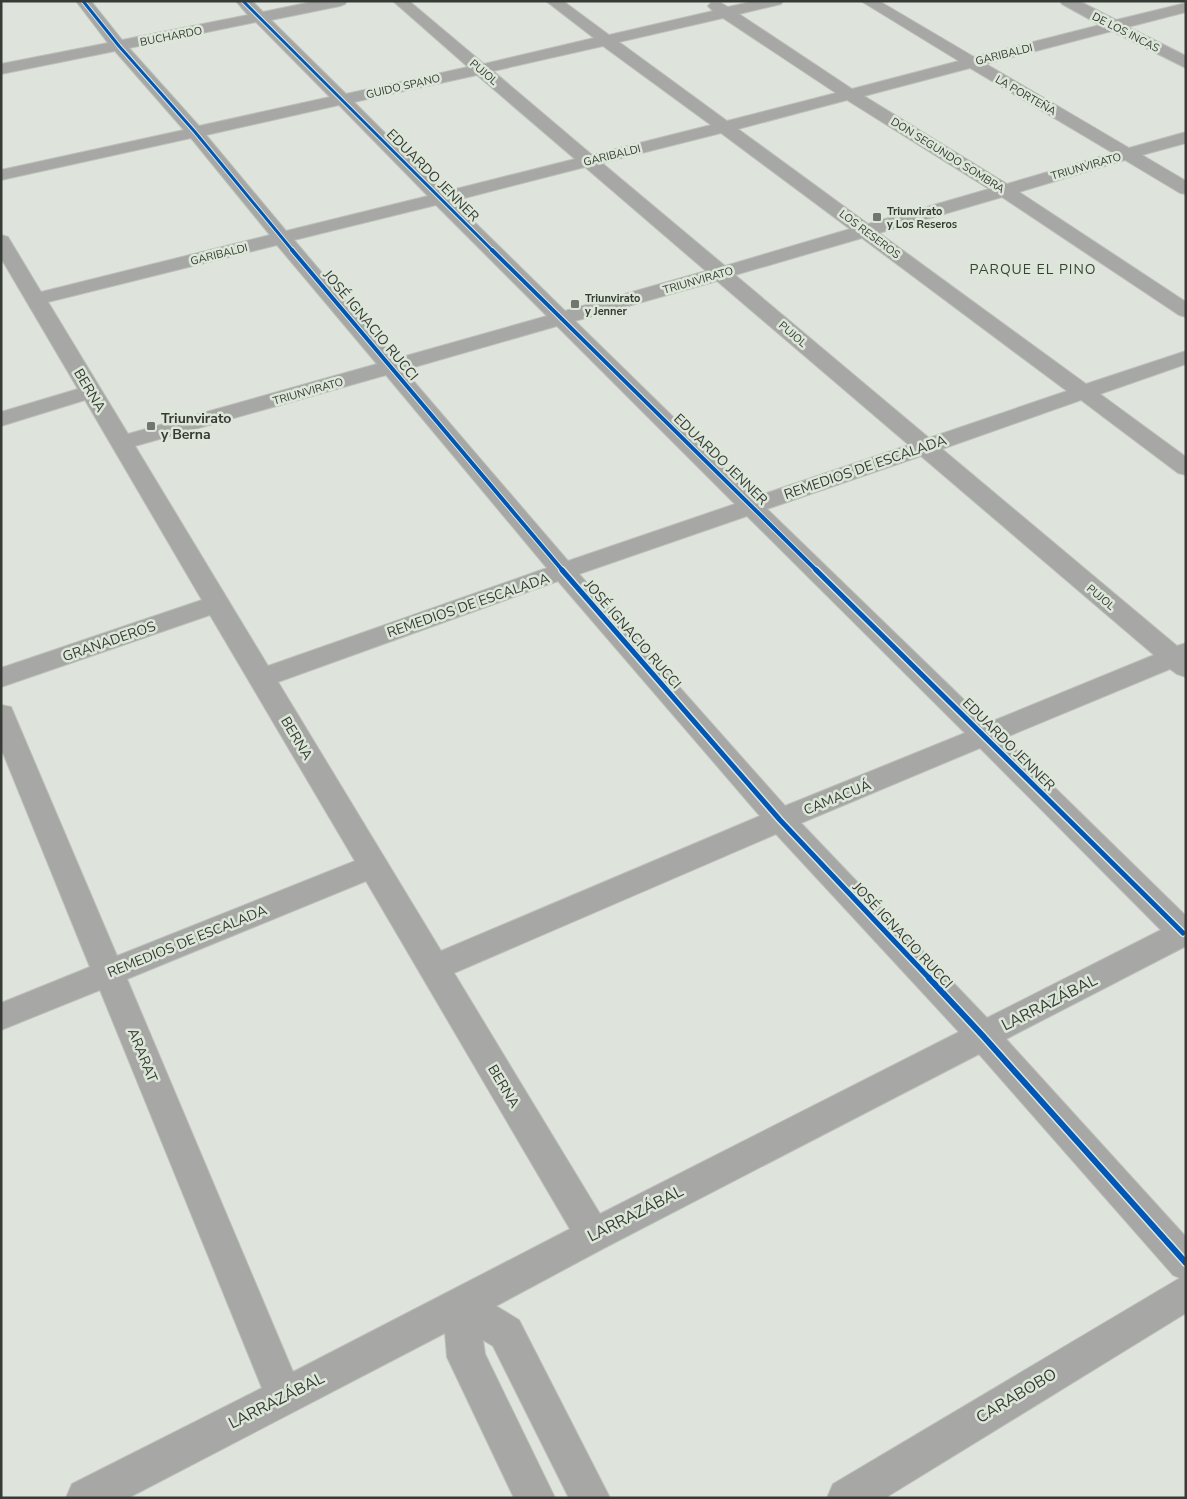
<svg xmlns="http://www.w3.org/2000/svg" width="1187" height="1499" viewBox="0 0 1187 1499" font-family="'Nunito Sans',sans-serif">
  <rect width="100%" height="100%" fill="#dee4dc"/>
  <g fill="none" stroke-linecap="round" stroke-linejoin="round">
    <defs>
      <path id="minor" d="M76,1H91L122,40L248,15L236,1H252L263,12L316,1H347L345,4L340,6L271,20L346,94L468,67L393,1H409L484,64L594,38L546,1H563L609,35L713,11L708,6L711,3H721L728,7L755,1H783L781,4L739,14L852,89L959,61L861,1H879L974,57L1100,25L1062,4L1060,1H1079L1116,20L1186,3V12L1128,27L1186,56V68L1112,31L986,64L1129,148L1186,132V143L1142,155L1186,181V194L1180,193L1125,160L1019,192L1186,302V317L1179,315L1002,197L879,233L1086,384L1186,351V364L1100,394L1186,457V475L1178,473L1081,400L942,449L1177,646L1186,643V677L1177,674L1170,669L1004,738L1186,916V946L1006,1039L1186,1237V1313L885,1498H827L833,1484L1180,1278L1173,1275L979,1054L606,1247L496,1306L519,1320L610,1498H569L493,1346L483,1340L485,1354L555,1498H514L447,1357L445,1333L128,1498H66L72,1484L262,1388L100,990L1,1030V1003L90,967L1,748V705L11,707L14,714L117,956L355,861L210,615L1,687V668L202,600L85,400L1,426V412L78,389L1,258V235L8,237L41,292L270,235L191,138L1,180V170L184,130L115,51L1,74V64L108,43ZM723,18L836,93L727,121L619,42ZM256,22L330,97L199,126L129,48ZM603,46L711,125L592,155L493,71ZM970,68L1113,153L1007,184L864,96ZM477,75L575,159L444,192L354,102ZM847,100L989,189L868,224L738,129ZM339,105L428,196L286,231L206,135ZM721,133L850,229L725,266L602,163ZM585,167L706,271L565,311L453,201ZM436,205L547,316L395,359L294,240ZM862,238L1067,391L929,438L735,275ZM277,245L377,364L128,434L48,302ZM717,281L909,445L755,497L575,321ZM557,326L735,504L568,561L404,370ZM386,375L547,568L268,666L135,446ZM921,456L1154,655L988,723L767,509ZM747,516L965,733L785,806L579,574ZM558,581L760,816L441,951L278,682ZM980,748L1161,930L987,1018L801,823ZM776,834L959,1032L600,1214L454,973ZM366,881L570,1229L293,1372L127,979Z"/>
    </defs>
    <!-- minor casing -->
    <use href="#minor" stroke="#bdc1bb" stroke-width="2"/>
    <!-- minor -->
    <use href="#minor" fill="#a7a8a5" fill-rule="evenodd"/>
    <defs>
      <path id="cycleway-far3" d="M83,1L119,46L195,132L293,251
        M243,1L493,251"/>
      <path id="cycleway-far2" d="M292,250L563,571
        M492,250L817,571"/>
      <path id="cycleway-far1" d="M562,570L780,820L930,979
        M816,570L1183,933"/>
      <path id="cycleway" d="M929,978L983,1036L1186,1263"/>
    </defs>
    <!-- cycleway-far3 casing -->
    <use href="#cycleway-far3" stroke="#dde7d9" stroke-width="5"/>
    <!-- cycleway-far2 casing -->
    <use href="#cycleway-far2" stroke="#dde7d9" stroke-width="6"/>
    <!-- cycleway-far1 casing -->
    <use href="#cycleway-far1" stroke="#dde7d9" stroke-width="8"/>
    <!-- cycleway casing -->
    <use href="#cycleway" stroke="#dde7d9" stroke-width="9"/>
    <!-- cycleway-far3 -->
    <use href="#cycleway-far3" stroke="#0057b8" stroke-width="3"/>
    <!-- cycleway-far2 -->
    <use href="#cycleway-far2" stroke="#0057b8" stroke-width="4"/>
    <!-- cycleway-far1 -->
    <use href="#cycleway-far1" stroke="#0057b8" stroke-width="5"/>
    <!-- cycleway -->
    <use href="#cycleway" stroke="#0057b8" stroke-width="6"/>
  </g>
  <!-- markers -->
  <g fill="#71766f" stroke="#dde7d9" stroke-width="2">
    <rect x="872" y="212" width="10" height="10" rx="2.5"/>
    <rect x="570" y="299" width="10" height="10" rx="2.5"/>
    <rect x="146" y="421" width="10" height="10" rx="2.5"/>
  </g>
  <g text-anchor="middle" stroke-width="5" stroke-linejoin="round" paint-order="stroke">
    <!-- far-street labels -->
    <g font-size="11" fill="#373b35" stroke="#dde7d9">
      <text transform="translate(1126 32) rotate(27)" y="4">DE LOS INCAS</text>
      <text transform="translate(171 36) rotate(-11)" y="4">BUCHARDO</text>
      <text transform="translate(1004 54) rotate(-14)" y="4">GARIBALDI</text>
      <text transform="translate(484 72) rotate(40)" y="4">PUJOL</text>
      <text transform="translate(403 86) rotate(-13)" y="4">GUIDO SPANO</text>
      <text transform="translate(1026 95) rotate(30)" y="4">LA PORTEÑA</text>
      <text transform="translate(612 155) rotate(-14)" y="4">GARIBALDI</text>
      <text transform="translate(948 155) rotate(32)" y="4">DON SEGUNDO SOMBRA</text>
      <text transform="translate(1086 166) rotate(-16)" y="4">TRIUNVIRATO</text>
      <text transform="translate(870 234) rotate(37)" y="4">LOS RESEROS</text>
      <text transform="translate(219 254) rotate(-14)" y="4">GARIBALDI</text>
      <text transform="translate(698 280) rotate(-16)" y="4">TRIUNVIRATO</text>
      <text transform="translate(793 334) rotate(41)" y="4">PUJOL</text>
      <text transform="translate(308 391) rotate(-16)" y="4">TRIUNVIRATO</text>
      <text transform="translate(1101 597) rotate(40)" y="4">PUJOL</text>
    </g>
    <!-- far-poi labels -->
    <g font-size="11" font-weight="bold" fill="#373b35" stroke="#dde7d9" text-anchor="start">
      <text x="887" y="215">Triunvirato<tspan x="887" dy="13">y Los Reseros</tspan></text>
      <text x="585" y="302">Triunvirato<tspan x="585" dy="13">y Jenner</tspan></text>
    </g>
    <!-- street labels -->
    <g font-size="14" fill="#373b35" stroke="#dde7d9">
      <text transform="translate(433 175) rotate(45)" y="5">EDUARDO JENNER</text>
      <text transform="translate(371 325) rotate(50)" y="5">JOSÉ IGNACIO RUCCI</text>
      <text transform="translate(90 390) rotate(59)" y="5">BERNA</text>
      <text transform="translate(721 459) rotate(44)" y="5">EDUARDO JENNER</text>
      <text transform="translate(865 467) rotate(-19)" y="5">REMEDIOS DE ESCALADA</text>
      <text transform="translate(468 605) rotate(-19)" y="5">REMEDIOS DE ESCALADA</text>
      <text transform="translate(633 634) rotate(49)" y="5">JOSÉ IGNACIO RUCCI</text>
      <text transform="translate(109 641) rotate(-19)" y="5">GRANADEROS</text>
      <text transform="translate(297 738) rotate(59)" y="5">BERNA</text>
      <text transform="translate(1009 744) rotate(45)" y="5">EDUARDO JENNER</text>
      <text transform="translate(837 797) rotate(-22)" y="5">CAMACUÁ</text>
      <text transform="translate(903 935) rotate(47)" y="5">JOSÉ IGNACIO RUCCI</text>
      <text transform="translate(187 941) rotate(-22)" y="5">REMEDIOS DE ESCALADA</text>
      <text transform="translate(143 1055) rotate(68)" y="5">ARARAT</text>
      <text transform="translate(504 1086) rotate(59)" y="5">BERNA</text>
    </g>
    <!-- far-quarter labels -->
    <g font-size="14" letter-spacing="1" fill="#3a4136" stroke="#dde7d9">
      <text x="1033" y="274">PARQUE EL PINO</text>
    </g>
    <!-- poi labels -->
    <g font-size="14" font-weight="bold" fill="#373b35" stroke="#dde7d9" text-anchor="start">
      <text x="161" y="423">Triunvirato<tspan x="161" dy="16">y Berna</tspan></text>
    </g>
    <!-- near-street labels -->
    <g font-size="16" fill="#373b35" stroke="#dde7d9">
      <text transform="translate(1049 1002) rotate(-27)" y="6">LARRAZÁBAL</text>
      <text transform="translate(635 1213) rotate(-27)" y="6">LARRAZÁBAL</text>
      <text transform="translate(1016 1395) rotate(-31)" y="6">CARABOBO</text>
      <text transform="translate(276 1400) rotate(-27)" y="6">LARRAZÁBAL</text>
    </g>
  </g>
  <!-- border -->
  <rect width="1187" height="1499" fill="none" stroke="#373b35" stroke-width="5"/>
</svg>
